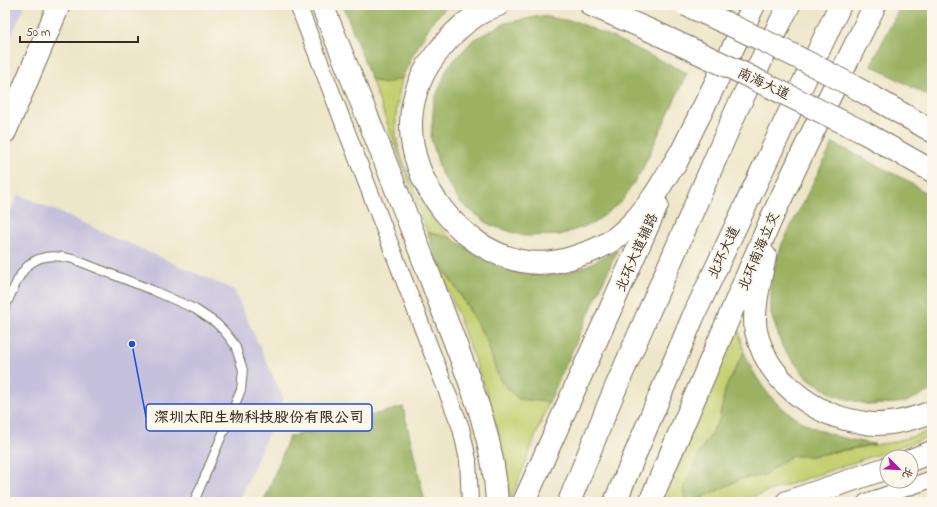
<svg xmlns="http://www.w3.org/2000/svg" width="937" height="507" viewBox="0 0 937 507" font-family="'Indie Flower','LXGW WenKai TC',sans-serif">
  <rect width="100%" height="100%" fill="#fbf7ec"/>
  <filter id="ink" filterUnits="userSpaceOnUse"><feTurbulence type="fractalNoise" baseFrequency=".025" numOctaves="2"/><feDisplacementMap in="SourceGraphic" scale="8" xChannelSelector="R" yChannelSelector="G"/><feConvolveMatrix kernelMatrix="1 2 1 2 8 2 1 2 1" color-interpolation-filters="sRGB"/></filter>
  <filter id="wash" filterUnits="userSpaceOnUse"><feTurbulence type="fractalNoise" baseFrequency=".012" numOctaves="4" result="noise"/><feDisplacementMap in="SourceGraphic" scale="16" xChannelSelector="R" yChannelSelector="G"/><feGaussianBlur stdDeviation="0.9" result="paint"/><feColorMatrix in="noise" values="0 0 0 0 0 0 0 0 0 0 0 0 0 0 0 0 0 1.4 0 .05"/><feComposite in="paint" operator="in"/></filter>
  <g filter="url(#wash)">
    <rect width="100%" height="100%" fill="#ede6c8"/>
    <!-- industrial -->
    <path fill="#c5c0db" d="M5,5H25L5,52Z
      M18,194L234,290L283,398L239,502H5V224Z"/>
    <!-- green -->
    <path fill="#c4d072" stroke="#807d48" d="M402,78C398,97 395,114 396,133C397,155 420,206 435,222C440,228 447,234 453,239L427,232L371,79L384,84Z
      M437,259L464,301L487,342L499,379L518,399L549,402L510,502H508L507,465L487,393Z
      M737,321L744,352L726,387L719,420L701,450L684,487V502H659Z
      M932,430V436L737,502H694L740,479L764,475L791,456H811L893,442L914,436Z"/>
    <!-- forest -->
    <path fill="#9bb264" stroke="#6b6e41" d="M343,5H449L432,22L413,55L402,78L384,84L371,79Z
      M901,5H932V98L871,65Z
      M541,16L577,22L614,38L687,73L642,170L622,201L594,223L560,235L524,236L490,225L461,203L441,173L431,138L434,101L448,67L473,40L505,23Z
      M833,143L906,180L932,197V390L906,402L870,405L835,396L805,376L783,348L771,314V278L782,244Z
      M427,232C436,234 447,236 454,240C467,247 477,256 491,263C520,277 553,280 583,267C595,262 607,255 618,249L549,402L518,399L499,379L487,342L464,300L437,259Z
      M744,352C749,364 755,376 763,387C778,409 805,426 830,434C845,439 860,442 875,444L811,456H791L764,475L740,479L694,502H684V487L701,450L719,420L726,387Z
      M403,407L425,502H264L289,437Z"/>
  </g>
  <g filter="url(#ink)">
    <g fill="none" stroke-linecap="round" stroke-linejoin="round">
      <defs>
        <path id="lane" d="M5,308C20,273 28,247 73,259L152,290L195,309L216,323L225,332L235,345L243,370L241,390L194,502"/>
        <path id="street" d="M298,5L461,428L468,460L470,502
          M866,502L932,479"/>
        <path id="secondary" d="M5,132L59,5"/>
        <path id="primary" d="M322,5C363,105 403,205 441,306C465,370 494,433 497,502
          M498,5C475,13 456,29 441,48C423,69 412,95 411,122C409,183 461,249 521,261C540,265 561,262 580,255C597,250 614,241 627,228C650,207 665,178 681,152
          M591,5L656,33
          M878,100L932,131
          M863,132L932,171
          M675,165L754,5
          M765,256C761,278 752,309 756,331C767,380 813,415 860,422C865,423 871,424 876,424C896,424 913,419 932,412
          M911,460L932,452
          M524,502L657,205
          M650,502L772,217L827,102L875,5
          M787,502L887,468"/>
        <path id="highway" d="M569,502L610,401L737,109L789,5
          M615,502L693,317L840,5"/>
      </defs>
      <!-- lane casing -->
      <use href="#lane" stroke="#796c5a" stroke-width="10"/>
      <!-- street casing -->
      <use href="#street" stroke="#796c5a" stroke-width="18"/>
      <!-- secondary casing -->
      <use href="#secondary" stroke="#796c5a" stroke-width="24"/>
      <!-- primary casing -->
      <use href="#primary" stroke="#796c5a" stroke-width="24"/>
      <!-- highway casing -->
      <use href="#highway" stroke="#796c5a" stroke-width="24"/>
      <!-- lane -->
      <use href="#lane" stroke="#fff" stroke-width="8"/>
      <!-- street -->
      <use href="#street" stroke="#fff" stroke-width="16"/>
      <!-- secondary -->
      <use href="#secondary" stroke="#fff" stroke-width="22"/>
      <!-- primary -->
      <use href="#primary" stroke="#fff" stroke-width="22"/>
      <!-- highway -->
      <use href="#highway" stroke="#fff" stroke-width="22"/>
      <defs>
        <path id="primary-bridge" d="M686,5C752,34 816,65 878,100
          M656,33L740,72L863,132"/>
      </defs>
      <!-- primary-bridge casing -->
      <use href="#primary-bridge" stroke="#796c5a" stroke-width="24" stroke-linecap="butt"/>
      <!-- primary-bridge -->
      <use href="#primary-bridge" stroke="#fff" stroke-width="22"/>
    </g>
  </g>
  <g text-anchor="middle" stroke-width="4" stroke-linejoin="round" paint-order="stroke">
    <!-- street labels -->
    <g font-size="14" fill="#3b2a1e" stroke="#fbf7ec">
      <text transform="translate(764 83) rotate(25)" y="5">南海大道</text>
      <text transform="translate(758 251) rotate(-67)" y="5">北环南海立交</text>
      <text transform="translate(636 252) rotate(-66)" y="5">北环大道辅路</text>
      <text transform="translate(723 252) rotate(-65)" y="5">北环大道</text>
    </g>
  </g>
  <!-- callouts -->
  <path fill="none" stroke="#1d4ed8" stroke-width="1.5" d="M132 344L146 417"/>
  <circle fill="#1d4ed8" stroke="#fbf7ec" stroke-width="1.5" cx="132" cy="344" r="4"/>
  <rect fill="#fbf7ec" stroke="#1d4ed8" stroke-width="1.5" x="146" y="404" width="226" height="27" rx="4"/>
  <g font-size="15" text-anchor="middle" font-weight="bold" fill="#3b2a1e">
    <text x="259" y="422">深圳太阳生物科技股份有限公司</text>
  </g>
  <!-- margin -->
  <rect width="937" height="507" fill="none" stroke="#fbf7ec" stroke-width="20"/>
  <!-- north arrow -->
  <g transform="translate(899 469) rotate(114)"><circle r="19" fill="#fbf7ec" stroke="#aea59a"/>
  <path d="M0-3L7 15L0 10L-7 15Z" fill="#b5179e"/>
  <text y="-6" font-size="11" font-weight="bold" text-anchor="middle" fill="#3b2a1e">北</text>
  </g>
  <!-- scale -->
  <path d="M20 36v6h118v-6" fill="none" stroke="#3b2a1e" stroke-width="2"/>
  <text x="26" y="36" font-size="12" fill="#3b2a1e" stroke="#fbf7ec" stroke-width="3" paint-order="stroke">50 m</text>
</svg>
